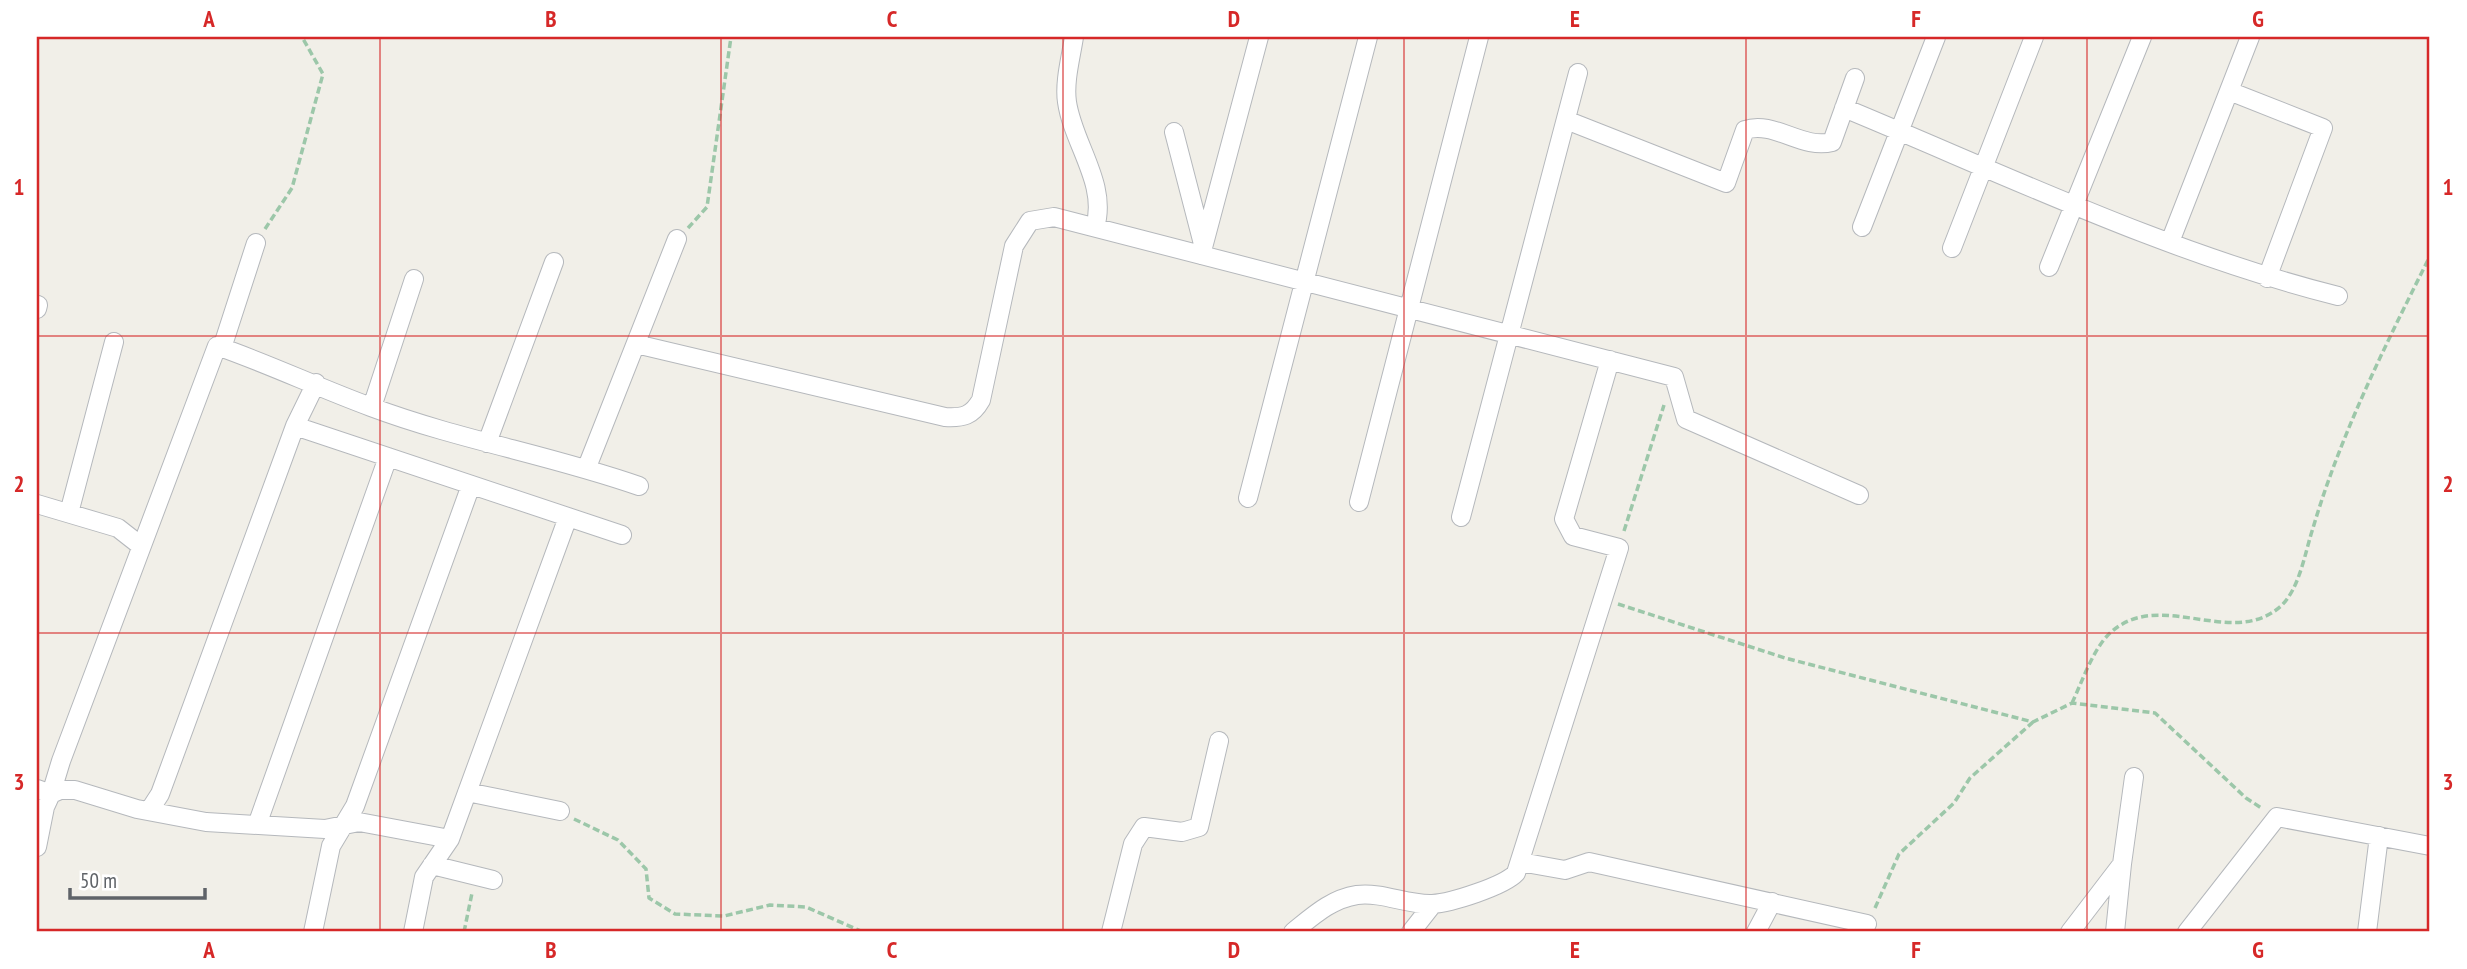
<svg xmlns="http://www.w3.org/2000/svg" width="2467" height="969" viewBox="0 0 2467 969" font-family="'PT Sans Narrow',sans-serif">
  <rect width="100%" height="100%" fill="#f1efe8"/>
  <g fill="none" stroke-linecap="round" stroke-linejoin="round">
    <defs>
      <path id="street" d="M1074,37C1071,57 1064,82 1067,102C1073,144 1108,184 1095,227
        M2229,91L2323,128L2267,278
        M1844,108C2006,175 2167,253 2338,296
        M1566,120L1726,183L1745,130C1774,120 1802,150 1832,142L1855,78
        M1174,132L1203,244
        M1862,227L1936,37
        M2170,242L2250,37
        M1952,248L2034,37
        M1201,255L1259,37
        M2049,267L2142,37
        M37,309L38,305
        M636,344L945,417C963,418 972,416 981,400L1014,246L1030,221L1054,217L1674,377L1686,419L1859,495
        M222,348L256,243
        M372,407L414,279
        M295,426L622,535
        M487,443L554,262
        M587,467L677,239
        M1248,498L1368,37
        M1359,502L1479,37
        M37,504L118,528L141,546
        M69,513L114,342
        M1461,517L1578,73
        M37,789L51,794L61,761L217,346C269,364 319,388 371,407C459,440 551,455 639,486
        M467,792L560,811
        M149,811L160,794L295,426L316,383
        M257,825L388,457
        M37,847L45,807L51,794L60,790H75L137,809L206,822L325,829L359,822L450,839
        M1520,862L1565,870L1589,862L1867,924
        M432,865L493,880
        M313,932L331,846L355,806L471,485
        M413,932L424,877L450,839L568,517
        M1111,932L1133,844L1144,827L1182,832L1199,827L1219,741
        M1293,932C1313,916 1331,899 1357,895C1383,892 1407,905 1432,904C1451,903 1504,886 1516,873L1619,548L1573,536L1564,519L1610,360
        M1411,932L1433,904
        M1756,932L1772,902
        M2070,932L2122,864L2134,777
        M2115,932L2122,864
        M2187,932L2277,817L2430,846
        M2367,932L2379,836"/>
    </defs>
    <!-- street casing -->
    <use href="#street" stroke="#b5b8bc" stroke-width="20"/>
    <!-- path -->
    <path stroke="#9cc7a9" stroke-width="3.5" stroke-dasharray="7 3.5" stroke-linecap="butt" d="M688,228L707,207L731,37
      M265,229L292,188L323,74L302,37
      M1624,531L1664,405
      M1618,604L1785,658L2033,722L2072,703L2155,713L2246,798L2263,809
      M2072,703C2082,682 2093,649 2110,633C2160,587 2232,650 2281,606C2300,588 2305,552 2313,528C2341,433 2386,344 2430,256
      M574,819L618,840L646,869L649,898L675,914L724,916L770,905L806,907L863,932
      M1875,908L1899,854L1954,803L1970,778L2033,722
      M464,932L472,893"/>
    <!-- street -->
    <use href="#street" stroke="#fff" stroke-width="18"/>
  </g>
  <!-- grid -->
  <path fill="none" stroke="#d62828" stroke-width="2" stroke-opacity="0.55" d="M380,37V932M721,37V932M1063,37V932M1404,37V932M1746,37V932M2087,37V932M37,336H2430M37,633H2430"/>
  <!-- border -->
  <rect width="2467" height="969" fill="none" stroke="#ffffff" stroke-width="77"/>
  <!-- scale -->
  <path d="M70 888v10h135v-10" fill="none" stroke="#5f6368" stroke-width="3.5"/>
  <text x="80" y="888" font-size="21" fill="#5f6368" stroke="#ffffff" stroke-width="5" paint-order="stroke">50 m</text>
  <rect x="38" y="38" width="2390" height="892" fill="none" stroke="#d62828" stroke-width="2.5"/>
  <g font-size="23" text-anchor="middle" font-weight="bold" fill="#d62828">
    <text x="209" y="27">A</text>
    <text x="551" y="27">B</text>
    <text x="892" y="27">C</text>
    <text x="1234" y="27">D</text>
    <text x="1575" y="27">E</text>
    <text x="1916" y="27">F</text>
    <text x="2258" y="27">G</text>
    <text x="19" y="195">1</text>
    <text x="2448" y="195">1</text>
    <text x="19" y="492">2</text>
    <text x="2448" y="492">2</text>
    <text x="19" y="790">3</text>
    <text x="2448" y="790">3</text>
    <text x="209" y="958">A</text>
    <text x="551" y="958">B</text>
    <text x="892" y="958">C</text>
    <text x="1234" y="958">D</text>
    <text x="1575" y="958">E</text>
    <text x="1916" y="958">F</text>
    <text x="2258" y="958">G</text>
  </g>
</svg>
